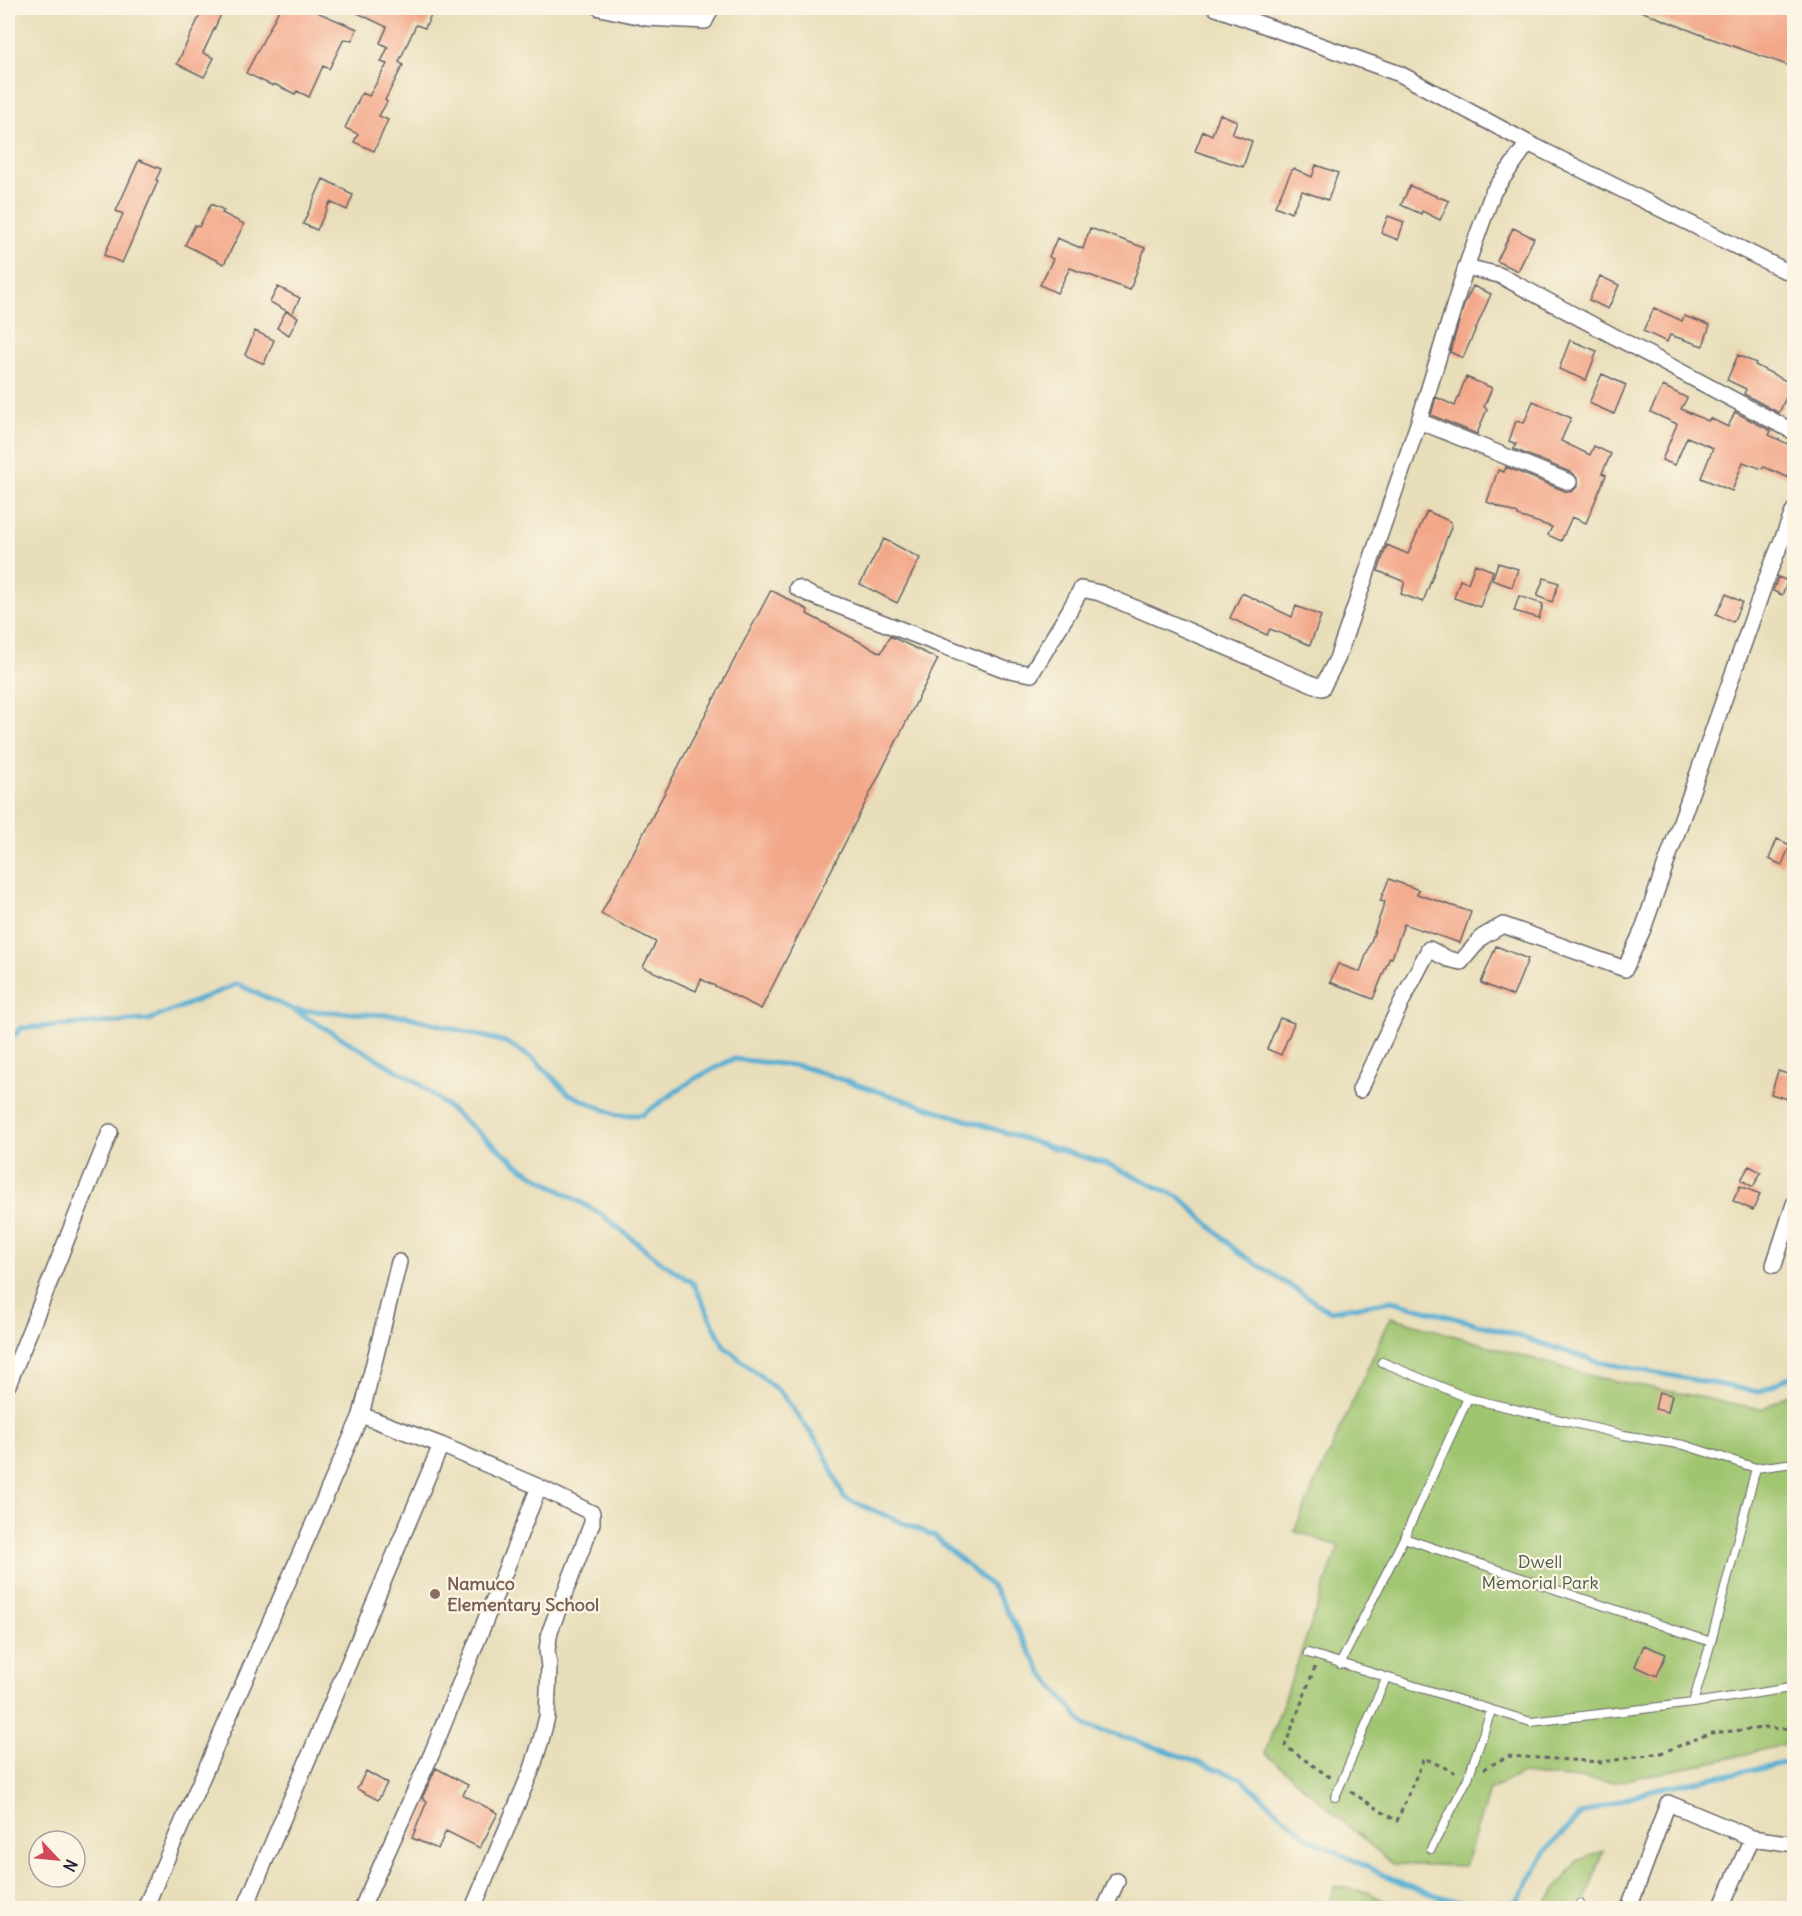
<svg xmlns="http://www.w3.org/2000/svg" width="1802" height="1916" viewBox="0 0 1802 1916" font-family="Delius,sans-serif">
  <rect width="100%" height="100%" fill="#fcf5e5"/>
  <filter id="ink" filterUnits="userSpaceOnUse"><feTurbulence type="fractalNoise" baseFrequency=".0167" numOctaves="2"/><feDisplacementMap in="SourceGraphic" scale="12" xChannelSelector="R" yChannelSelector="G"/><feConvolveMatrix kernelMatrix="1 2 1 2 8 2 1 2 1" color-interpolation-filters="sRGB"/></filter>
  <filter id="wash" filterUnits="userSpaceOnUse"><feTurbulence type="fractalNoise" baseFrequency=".008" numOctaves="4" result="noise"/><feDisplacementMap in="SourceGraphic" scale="24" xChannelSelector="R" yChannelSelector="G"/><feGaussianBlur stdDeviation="1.35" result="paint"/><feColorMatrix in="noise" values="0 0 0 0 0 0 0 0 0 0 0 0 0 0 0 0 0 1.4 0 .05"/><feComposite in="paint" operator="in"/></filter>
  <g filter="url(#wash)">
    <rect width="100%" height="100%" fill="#e8deba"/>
    <!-- green -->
    <path fill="#9fc570" stroke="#607456" stroke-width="1.5" d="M1391,1317L1595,1377L1762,1409L1794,1391V1742L1722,1760L1616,1782L1520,1774L1489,1791L1465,1866L1392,1864L1265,1753L1339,1546L1294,1531Z
      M1603,1851L1582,1908H1542L1577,1861Z
      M1335,1886L1368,1892L1397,1908H1327Z"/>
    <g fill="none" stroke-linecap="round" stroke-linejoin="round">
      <!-- stream -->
      <path stroke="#55add2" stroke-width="5" d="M294,1010L405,1016L505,1042L535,1060L569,1094L617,1115H642L694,1079L733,1059L800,1066L1043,1145L1107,1164L1181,1198L1238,1252L1329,1311L1392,1301L1506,1332L1598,1362L1759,1392L1789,1377L1794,1378
        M8,1043L21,1028L149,1020L237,984L294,1010L417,1082L522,1168L602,1215L660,1261L693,1283L724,1346L782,1394L822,1448L844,1498L934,1536L994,1589L1043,1674L1085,1725L1167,1751L1241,1778L1308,1838L1404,1885L1467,1905L1517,1902L1546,1851L1581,1814L1651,1790L1794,1761"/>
    </g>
    <g id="blocks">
      <!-- building -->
      <path fill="#f3a789" d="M209,8H224L203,53L214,58L204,77L177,64L202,11L207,13Z
        M280,8H322L319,13L357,29L352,40L344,39L329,69L323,66L309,97L297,91L295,94L274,84L273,86L246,73Z
        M347,8H434L425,28L416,25L399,62L403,65L385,100L387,102L379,116L388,120L374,151L354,142L358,134L345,128L362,93L369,96L387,64L381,62L388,47L380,43L387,27Z
        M1633,8H1794V54L1790,66L1707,37Z
        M1220,114L1237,121L1232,134L1252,141L1243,167L1195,151L1203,131L1212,135Z
        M139,160L161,169L156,180L158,181L122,263L104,255L123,214L116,211Z
        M1316,165L1338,173L1328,200L1302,191L1291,213L1275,206L1293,168L1312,177Z
        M323,179L346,190V192L353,195L347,210L330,202L317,230L303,224Z
        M1410,186L1449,201L1440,220L1422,211L1421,214L1401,205Z
        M211,204L224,210L222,213L244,224L224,264L185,245L195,225L199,227Z
        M1388,216L1404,222L1398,240L1381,233Z
        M1090,228L1145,248L1130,290L1070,268L1057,293L1040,285L1053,259L1049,257L1057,238L1083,249Z
        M1513,228L1534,238L1518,271L1497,261Z
        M1600,276L1619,285L1608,309L1589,300Z
        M1473,286L1491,294L1463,358L1450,352L1464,305Z
        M278,287L300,298L292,314L270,302Z
        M1654,308L1682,321L1684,316L1710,325L1703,346L1670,335L1667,342L1643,331Z
        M286,311L298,317L289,335L277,328Z
        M255,331L274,340L264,364L245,355Z
        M1570,340L1597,351L1586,380L1559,369Z
        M1738,355L1756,363L1755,365L1792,384L1779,413L1744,394L1746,389L1727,380Z
        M1602,374L1626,385L1614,414L1589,403Z
        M1466,377L1492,388L1484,407L1487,409L1477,434L1431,415L1436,397L1455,406Z
        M1663,386L1687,398L1681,409L1708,421L1710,418L1728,427L1735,412L1771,431L1769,435L1794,447V480L1764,467L1762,469L1743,462L1732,491L1701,478L1713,448L1687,437L1675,465L1662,460L1677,424L1650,412Z
        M1533,401L1571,418L1561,441L1590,455L1594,446L1611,454L1602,473L1606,475L1586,523L1572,517L1561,541L1548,535L1552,527L1518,516V514L1487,502L1498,470L1504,472L1506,467L1565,491L1571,492L1578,486V480L1573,473L1514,449L1516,444L1509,441L1516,421L1524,423Z
        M1427,511L1451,522V527L1423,602L1401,594L1405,582L1378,571L1387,545L1408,554Z
        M884,539L920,558L897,603L860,584Z
        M1498,563L1518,569L1512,587L1492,580Z
        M1475,564L1493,571L1480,607L1454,598L1460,580L1468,583Z
        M1778,577L1788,581L1782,595L1773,591Z
        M1544,578L1559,583L1552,602L1537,596Z
        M771,590L808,610L807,614L881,653L890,636L938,659L761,1009L701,979L696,991L643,967L656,942L601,914Z
        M1242,593L1292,617L1296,606L1321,616L1310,645L1270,629L1267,635L1230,618Z
        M1726,594L1742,602L1733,622L1716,615Z
        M1519,596L1543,604L1539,618L1514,611Z
        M1777,839L1790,845L1782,865L1769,859Z
        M1389,879L1419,890L1417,894L1471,912L1460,943L1404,924L1392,958L1390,957L1373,999L1330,982L1338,964L1360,972L1385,902L1380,901Z
        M1496,946L1528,959L1513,996L1481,983Z
        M1280,1018L1294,1023L1281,1055L1267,1049Z
        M1778,1071L1794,1076V1101L1771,1094Z
        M1749,1166L1761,1172L1753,1187L1741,1180Z
        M1740,1186L1760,1194L1753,1210L1733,1201Z
        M1659,1392L1672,1395L1668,1412L1655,1409Z
        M1644,1645L1666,1654L1657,1676L1635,1666Z
        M436,1768L468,1785L463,1795L498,1813L480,1848L446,1831L438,1849L412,1838L427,1801L422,1798Z
        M366,1771L387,1783L378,1800L357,1789Z"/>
    </g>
  </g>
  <g filter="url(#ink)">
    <use href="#blocks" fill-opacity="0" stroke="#676467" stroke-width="1.5"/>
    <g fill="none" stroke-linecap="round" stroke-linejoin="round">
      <defs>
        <path id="lane" d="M1382,1362L1468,1398L1624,1435L1684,1445L1756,1468L1794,1463
          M1404,1538L1711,1642
          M1308,1653L1531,1722L1693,1703L1790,1688L1794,1690
          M1340,1664L1404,1538L1468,1398
          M1693,1703L1711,1642L1756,1468
          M1335,1797L1386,1678
          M1431,1849L1468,1778L1491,1711
          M1578,1908L1580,1904"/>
        <path id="street" d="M600,8L647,18L705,21L711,8
          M1216,8L1400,74L1528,143L1794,275
          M1466,267L1493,192L1528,143
          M1419,421L1569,482
          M797,588L813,596L1004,669L1031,674L1068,613L1081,589L1100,593L1322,688L1337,659L1419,421L1466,267L1499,275L1794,432
          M1360,1090L1403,999L1429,949L1448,959L1461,962L1482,937L1503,925L1625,969L1643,929L1766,580L1794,510
          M1774,1265L1794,1204
          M8,1385L110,1132
          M361,1415L441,1445L539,1487L592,1513V1523L550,1631L547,1650L549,1667L547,1717L541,1740L532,1769L473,1908
          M145,1908L361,1415L399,1262
          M245,1908L441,1445
          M362,1908L432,1753L539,1487
          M1105,1908L1117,1881
          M1629,1908L1668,1803L1752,1838L1794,1844
          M1721,1908L1752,1838"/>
      </defs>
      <!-- lane casing -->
      <use href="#lane" stroke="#676467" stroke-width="10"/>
      <!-- street casing -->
      <use href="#street" stroke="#676467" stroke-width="18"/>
      <!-- path -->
      <path stroke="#676467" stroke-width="3" stroke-dasharray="4.5 4.5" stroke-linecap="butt" d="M1315,1667L1285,1746L1331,1778
        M1484,1769L1508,1756L1602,1762L1661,1753L1711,1733L1765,1728L1794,1729
        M1351,1792L1397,1821L1424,1758L1456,1773"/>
      <!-- lane -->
      <use href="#lane" stroke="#fff" stroke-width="8"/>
      <!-- street -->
      <use href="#street" stroke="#fff" stroke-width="15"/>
    </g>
  </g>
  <!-- markers -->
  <circle fill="#8d6e63" stroke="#fcf5e5" stroke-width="2" cx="435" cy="1594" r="6"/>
  <g text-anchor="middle" stroke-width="4.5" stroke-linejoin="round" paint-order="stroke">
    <!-- park labels -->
    <g font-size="18" fill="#4e5b4e" stroke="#fcf5e5">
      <text x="1540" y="1568">Dwell<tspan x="1540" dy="21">Memorial Park</tspan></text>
    </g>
    <!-- education labels -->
    <g font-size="18" font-weight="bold" fill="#785e54" stroke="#fcf5e5" text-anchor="start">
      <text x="447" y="1590">Namuco<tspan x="447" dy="21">Elementary School</tspan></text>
    </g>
  </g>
  <!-- margin -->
  <rect width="1802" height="1916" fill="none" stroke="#fcf5e5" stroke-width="30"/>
  <!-- north arrow -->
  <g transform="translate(57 1859) rotate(116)"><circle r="28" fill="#fcf5e5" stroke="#a5a1a1" stroke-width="1.5"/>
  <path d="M0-4.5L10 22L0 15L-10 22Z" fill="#d1495b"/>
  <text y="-9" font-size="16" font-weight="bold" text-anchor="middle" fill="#22223b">N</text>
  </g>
</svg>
